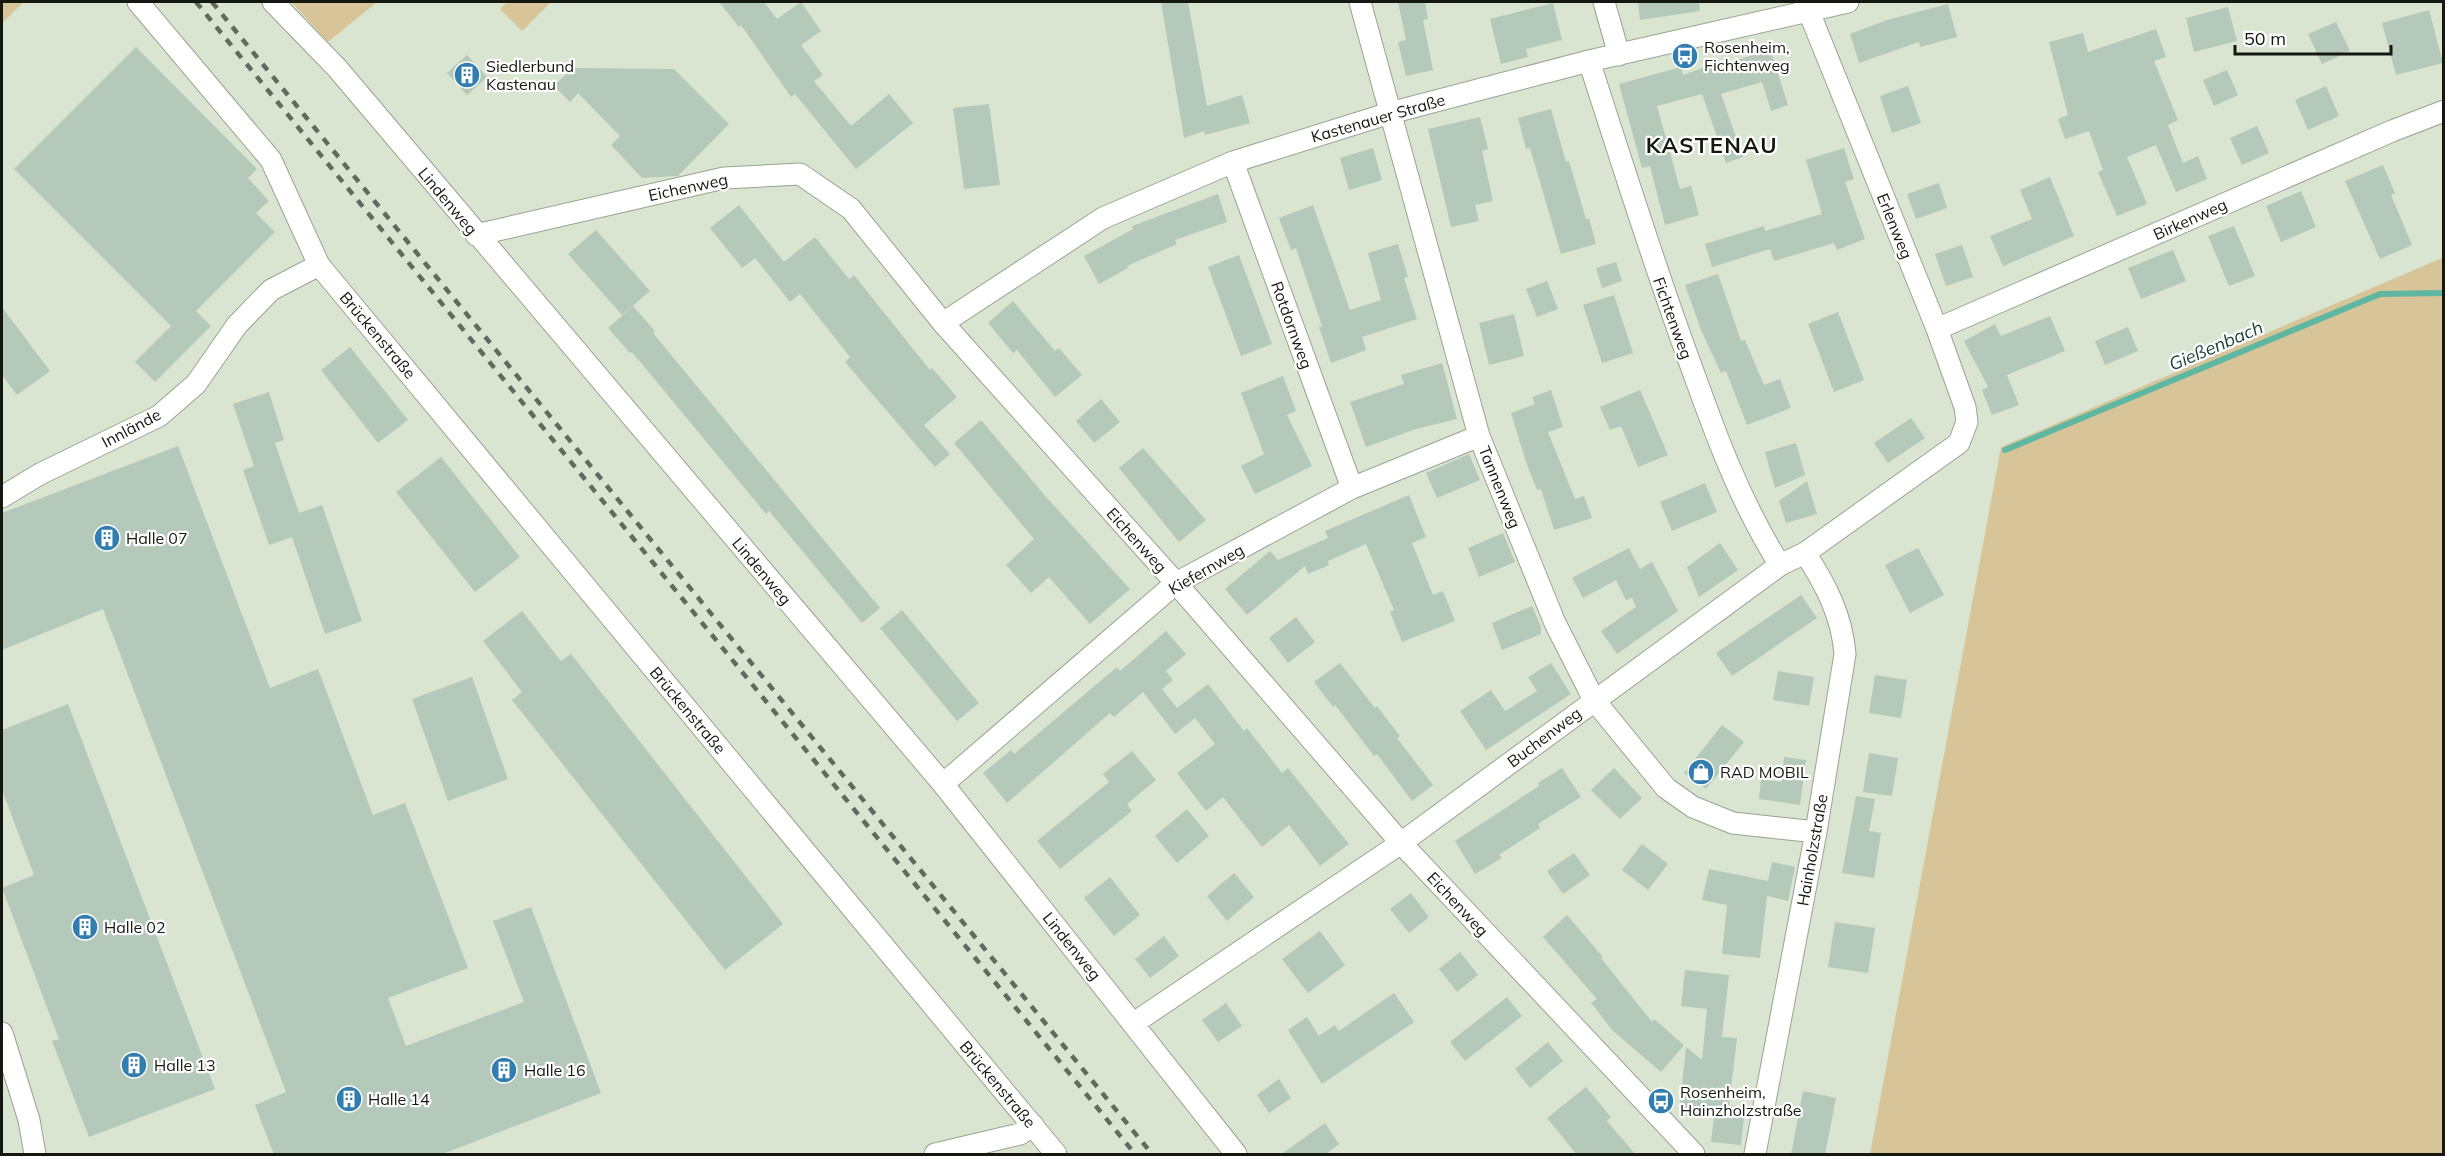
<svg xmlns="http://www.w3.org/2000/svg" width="2445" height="1156" viewBox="0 0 2445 1156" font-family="Mulish,sans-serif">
  <rect width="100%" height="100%" fill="#d9e5d0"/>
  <!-- green -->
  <path fill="#d8c499" d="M2,2H24L2,23Z
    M291,2H377L328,42Z
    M507,2H551L522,31L500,9Z
    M2442,258L2443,1154H1870L2001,447Z"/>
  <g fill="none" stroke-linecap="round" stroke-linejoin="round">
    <!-- stream -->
    <path stroke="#5fb7a1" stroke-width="6" d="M2005,450L2380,294L2444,293"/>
  </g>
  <!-- building -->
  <path fill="#b4c9ba" d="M719,2H764L777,19L801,2L821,31L801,45L823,75L814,81L851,126L889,94L913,123L856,169L795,94L791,97L741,25L739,27Z
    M1161,2H1188L1207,106L1242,95L1250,123L1205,135L1204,131L1184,138Z
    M1398,2H1425L1428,19L1423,20L1433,70L1406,76L1398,42L1406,40Z
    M1638,2H1699L1700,11L1640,20Z
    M1553,3L1562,40L1526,49L1528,57L1501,64L1490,19Z
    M1948,4L1957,37L1920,47L1919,42L1859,63L1850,34L1887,20Z
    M2228,7L2237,41L2194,52L2186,18Z
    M2429,10L2443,63L2396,75L2382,23Z
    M2336,22L2350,51L2322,64L2308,34Z
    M2156,29L2166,57L2154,61L2178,120L2168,125L2183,163L2198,156L2207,179L2176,192L2156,145L2127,157L2147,204L2117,216L2098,172L2103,170L2089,131L2065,139L2058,119L2068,115L2049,42L2083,33L2088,52Z
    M136,47L257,169L248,178L269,201L256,213L275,232L196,311L211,326L155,382L135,362L171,326L14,169Z
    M1770,49L1788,105L1771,111L1762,82L1721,94L1743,157L1726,163L1702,94L1657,106L1680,189L1691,186L1699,215L1665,225L1650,166L1642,168L1619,84L1681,67L1683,75L1711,65L1712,69Z
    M467,55L487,77L467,95L447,73Z
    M572,68L674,69L729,124L678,176L642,178L611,145L620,136L578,93L570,102L554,86Z
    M2227,70L2238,95L2214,106L2203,80Z
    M1908,86L1921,123L1892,133L1880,96Z
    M2326,86L2339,116L2308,130L2295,100Z
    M989,104L1000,185L964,189L953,108Z
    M1551,109L1566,162L1569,161L1586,219L1589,218L1596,244L1561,254L1530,148L1526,149L1518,118Z
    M1480,117L1488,149L1482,151L1493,201L1475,205L1479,221L1451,227L1428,129Z
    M2257,126L2269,153L2242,165L2230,138Z
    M1373,148L1382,180L1349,190L1340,158Z
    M1844,148L1854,179L1845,182L1865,239L1837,250L1834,243L1774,261L1770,249L1712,267L1705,244L1764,226L1765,231L1822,214L1806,160Z
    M2383,165L2395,193L2391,195L2412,245L2380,259L2345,181Z
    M2050,177L2074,236L2003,266L1990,236L2032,219L2020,190Z
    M1939,183L1947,208L1916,219L1907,194Z
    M2301,191L2316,227L2281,242L2266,206Z
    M1218,194L1227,222L1175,240L1177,244L1127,266L1128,268L1099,284L1084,256L1133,229L1132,226Z
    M739,205L784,262L815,237L849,279L854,275L930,370L932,368L957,397L924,425L950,454L935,467L845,362L850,357L800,294L790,302L755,258L742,268L710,228Z
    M1313,205L1350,310L1381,300L1368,253L1398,244L1408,277L1404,278L1417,319L1362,337L1366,350L1331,363L1319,327L1322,326L1296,248L1291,250L1279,218Z
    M2234,226L2255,276L2229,286L2208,236Z
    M596,230L650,291L622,315L568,254Z
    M1962,245L1973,277L1946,286L1935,254Z
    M2173,250L2186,281L2141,299L2128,268Z
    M1239,255L1272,344L1241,356L1208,267Z
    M1616,262L1622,281L1602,288L1596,268Z
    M1718,274L1741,341L1745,340L1764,385L1780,379L1791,408L1747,425L1726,371L1721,373L1701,330L1685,285Z
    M1547,281L1558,309L1537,317L1526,289Z
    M1614,295L1633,353L1602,363L1583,305Z
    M1013,301L1055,351L1059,348L1082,375L1055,397L1017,350L1013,353L988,323Z
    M633,306L655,331L653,333L880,608L862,623L769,511L766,514L632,352L630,353L608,328Z
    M2,307L50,371L17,395L2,375Z
    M1838,312L1864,380L1834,392L1808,324Z
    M1514,314L1524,356L1489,365L1479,323Z
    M2050,316L2065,351L2007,375L2019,405L1992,415L1982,390L1988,387L1964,341L1995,324L2001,336Z
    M2128,327L2138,351L2105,365L2095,341Z
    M350,347L408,420L378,443L321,370Z
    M1442,363L1457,419L1416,429L1366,447L1350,402L1404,384L1401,375Z
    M1283,376L1296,411L1287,415L1312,466L1255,494L1241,466L1264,454L1241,393Z
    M1551,390L1563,427L1548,432L1575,499L1584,496L1592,518L1554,530L1541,489L1537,490L1527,465L1511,413L1535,404L1532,397Z
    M1640,390L1668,455L1638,467L1621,426L1610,430L1600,407Z
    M269,392L284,440L275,443L299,513L322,505L362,621L325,634L292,537L269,545L243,470L254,466L233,404Z
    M1101,399L1120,422L1094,443L1076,421Z
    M1911,418L1925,438L1888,463L1874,443Z
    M981,420L1047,498L1130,589L1090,624L1049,577L1031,593L1006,565L1034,539L954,443Z
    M1796,443L1805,475L1775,488L1765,452Z
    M178,446L270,688L318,669L373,815L405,803L468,968L388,998L406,1046L524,1002L493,921L531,907L601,1093L440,1155H274L255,1105L286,1092L103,609L2,650V513Z
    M1143,448L1206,520L1179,542L1119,468Z
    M1469,454L1480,480L1437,498L1426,473Z
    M441,457L520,557L475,592L396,492Z
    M1807,481L1817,514L1786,523L1779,501Z
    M1705,483L1717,512L1672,531L1660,502Z
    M1409,495L1426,537L1412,543L1433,595L1443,591L1455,621L1402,642L1390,612L1394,610L1366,544L1328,561L1329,565L1308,574L1305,566L1247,615L1225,589L1270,551L1278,560L1328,538L1325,531Z
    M1503,533L1515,562L1479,577L1468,548Z
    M1720,543L1738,570L1699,597L1687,567Z
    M1629,548L1640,569L1652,562L1678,611L1617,654L1601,631L1636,607L1632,598L1626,600L1616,580L1583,598L1572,578Z
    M1918,548L1944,595L1910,613L1885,565Z
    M1801,595L1817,618L1732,676L1716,653Z
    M1532,606L1541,627V634L1502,650L1492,623Z
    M902,610L979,703L957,721L880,628Z
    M522,611L561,661L571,654L783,924L725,970L512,700L522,692L483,641Z
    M1296,617L1315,642L1288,663L1269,638Z
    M1166,631L1186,654L1166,671L1173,680L1162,689L1177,708L1208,684L1244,731L1247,728L1282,773L1288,768L1349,844L1320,866L1289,825L1262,847L1223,797L1206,811L1177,773L1215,744L1195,718L1175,734L1143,692L1114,717L1110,713L1007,803L983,773L1011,750L1014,754L1117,667L1120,671Z
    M1340,663L1375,708L1377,706L1400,736L1397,738L1433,785L1412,801L1377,754L1374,756L1335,705L1333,707L1314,682Z
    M1551,663L1571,694L1486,750L1460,711L1491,690L1505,711L1537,691L1528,677Z
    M1778,671L1814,677L1809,706L1773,700Z
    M1875,675L1907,680L1901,718L1869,713Z
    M472,677L508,779L448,801L412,699Z
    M68,704L215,1089L89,1137L52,1041L59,1039L2,888L34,875L2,790V730Z
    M1722,725L1744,742L1706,789L1684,773Z
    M1132,751L1156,780L1127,804L1132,811L1060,869L1037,841L1109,782L1103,774Z
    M1869,753L1898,758L1892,796L1863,792Z
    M1784,757L1806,760L1800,805L1759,799L1761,779L1782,782Z
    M1562,768L1581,797L1538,824L1540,828L1499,855L1502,858L1475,874L1455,841L1539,786L1538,783Z
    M1614,768L1642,798L1620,819L1591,790Z
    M1856,796L1875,799L1869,831L1881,833L1874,878L1842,873Z
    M1187,809L1209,836L1177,863L1155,836Z
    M1642,844L1668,864L1648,890L1622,870Z
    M1574,853L1590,875L1563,894L1547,871Z
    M1772,862L1795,867L1788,901L1767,896L1760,958L1722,954L1727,905L1702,900L1709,869L1768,881Z
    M1234,873L1254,897L1227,921L1207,896Z
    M1110,877L1140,915L1114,936L1084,898Z
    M1411,893L1429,917L1409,933L1390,909Z
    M1567,915L1603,957L1601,958L1652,1022L1654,1019L1684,1045L1661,1072L1613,1031L1591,1003L1597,999L1543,937Z
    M1835,922L1875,928L1868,973L1828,967Z
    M1320,931L1345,965L1308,993L1282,959Z
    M1164,936L1179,956L1150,978L1135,959Z
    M1460,952L1478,975L1457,992L1439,969Z
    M1685,970L1729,975L1722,1037L1737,1038L1729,1106L1745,1108L1741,1145L1711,1142L1714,1117L1679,1113L1686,1047L1702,1060L1707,1009L1681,1006Z
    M1394,993L1414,1022L1322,1084L1288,1030L1307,1017L1319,1036L1335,1025L1339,1031Z
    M1507,997L1522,1016L1465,1061L1450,1042Z
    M1226,1003L1242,1026L1218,1042L1202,1020Z
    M1548,1042L1563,1061L1530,1088L1515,1069Z
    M1279,1079L1291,1098L1269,1113L1257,1095Z
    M1586,1087L1611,1117L1607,1121L1636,1155H1577L1547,1118Z
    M1803,1091L1836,1098L1825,1155H1791Z
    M1325,1123L1339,1144L1325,1155H1280Z"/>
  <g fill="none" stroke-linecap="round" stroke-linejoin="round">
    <defs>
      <path id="minor" d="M138,2L271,160L319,265L1056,1154
        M273,2L337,68L943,784L1236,1154
        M1360,2L1479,436L1555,623L1594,700L1666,788L1693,807L1733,823L1816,832
        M1604,2L1619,55
        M1589,61C1622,162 1653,263 1690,363C1715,433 1740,502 1780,565
        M1233,162L1352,488
        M476,235L724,178L800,174L851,209L943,323L1176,583L1401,843L1694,1154
        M943,323L1103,218L1233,162L1390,113L1589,61L1848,2
        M1937,329L2392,131L2444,111
        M2,497L40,474L159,416L196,384L237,325L271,290L319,265
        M943,784L1176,583L1352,488L1479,436
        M1134,1023L1401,843L1780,565L1805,553L1959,443L1967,422L1965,407L1937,329L1805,2
        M2,1033L29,1120L35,1154
        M935,1154L1020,1134L1033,1125
        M1755,1154L1816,832L1845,654C1842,616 1826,585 1805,553"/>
    </defs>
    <!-- minor casing -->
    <use href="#minor" stroke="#99a490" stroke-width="23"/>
    <!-- minor -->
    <use href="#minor" stroke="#fff" stroke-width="21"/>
    <!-- rail -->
    <path stroke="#636a5d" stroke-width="4.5" stroke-dasharray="8 8" stroke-linecap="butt" d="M196,2L1135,1154
      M212,2L1152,1154"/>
  </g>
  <!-- icons -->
  <defs>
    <symbol id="bus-disc" viewBox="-11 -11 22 22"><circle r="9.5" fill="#317db0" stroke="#fff"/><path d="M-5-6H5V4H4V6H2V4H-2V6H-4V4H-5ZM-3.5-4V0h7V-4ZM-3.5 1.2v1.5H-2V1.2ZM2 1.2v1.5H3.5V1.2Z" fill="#fff"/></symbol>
    <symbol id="building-disc" viewBox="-11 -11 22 22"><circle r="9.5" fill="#317db0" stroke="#fff"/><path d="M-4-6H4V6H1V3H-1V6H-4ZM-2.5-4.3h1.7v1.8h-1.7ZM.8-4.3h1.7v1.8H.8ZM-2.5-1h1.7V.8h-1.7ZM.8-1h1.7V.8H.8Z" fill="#fff"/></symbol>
    <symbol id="shop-disc" viewBox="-11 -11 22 22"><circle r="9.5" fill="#317db0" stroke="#fff"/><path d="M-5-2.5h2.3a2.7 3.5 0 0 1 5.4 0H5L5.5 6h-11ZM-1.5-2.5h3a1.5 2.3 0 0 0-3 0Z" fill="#fff"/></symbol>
  </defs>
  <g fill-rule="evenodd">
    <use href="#bus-disc" x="1670" y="41" width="30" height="30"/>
    <use href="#building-disc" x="452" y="60" width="30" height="30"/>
    <use href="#building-disc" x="92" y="523" width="30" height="30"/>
    <use href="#shop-disc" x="1686" y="757" width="30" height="30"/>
    <use href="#building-disc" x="70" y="912" width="30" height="30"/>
    <use href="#building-disc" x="119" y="1050" width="30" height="30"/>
    <use href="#building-disc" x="489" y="1055" width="30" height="30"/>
    <use href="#building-disc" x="334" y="1084" width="30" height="30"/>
    <use href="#bus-disc" x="1646" y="1086" width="30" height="30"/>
  </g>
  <g text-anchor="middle" stroke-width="4.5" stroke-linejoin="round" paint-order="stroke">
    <!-- poi labels -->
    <g font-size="16" fill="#141811" stroke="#fff" text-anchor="start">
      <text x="1704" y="53">Rosenheim,<tspan x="1704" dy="18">Fichtenweg</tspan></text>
      <text x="486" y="72">Siedlerbund<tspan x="486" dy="18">Kastenau</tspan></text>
      <text x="126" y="544">Halle 07</text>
      <text x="1720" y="778">RAD MOBIL</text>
      <text x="104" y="933">Halle 02</text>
      <text x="154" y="1071">Halle 13</text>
      <text x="524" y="1076">Halle 16</text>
      <text x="1680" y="1098">Rosenheim,<tspan x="1680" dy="18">Hainzholzstraße</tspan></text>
      <text x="368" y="1105">Halle 14</text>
    </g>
    <!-- street labels -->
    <g font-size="16" fill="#141811" stroke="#fff">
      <text transform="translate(1378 118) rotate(-16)" y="6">Kastenauer Straße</text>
      <text transform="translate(688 187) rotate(-12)" y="6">Eichenweg</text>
      <text transform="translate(448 201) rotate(50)" y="6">Lindenweg</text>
      <text transform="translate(2190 219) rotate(-24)" y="6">Birkenweg</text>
      <text transform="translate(1895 226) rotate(68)" y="6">Erlenweg</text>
      <text transform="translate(1673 318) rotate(70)" y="6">Fichtenweg</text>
      <text transform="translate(1292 325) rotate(70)" y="6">Rotdornweg</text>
      <text transform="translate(378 335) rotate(50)" y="6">Brückenstraße</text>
      <text transform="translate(131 428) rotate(-28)" y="6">Innlände</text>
      <text transform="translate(1500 487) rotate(68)" y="6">Tannenweg</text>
      <text transform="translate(1137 540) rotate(48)" y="6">Eichenweg</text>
      <text transform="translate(1206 569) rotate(-30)" y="6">Kiefernweg</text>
      <text transform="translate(762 571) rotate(50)" y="6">Lindenweg</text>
      <text transform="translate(688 710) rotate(50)" y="6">Brückenstraße</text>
      <text transform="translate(1544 737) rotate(-37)" y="6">Buchenweg</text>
      <text transform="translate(1812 850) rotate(-80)" y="6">Hainholzstraße</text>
      <text transform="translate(1458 904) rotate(47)" y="6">Eichenweg</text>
      <text transform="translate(1072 946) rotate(51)" y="6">Lindenweg</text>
      <text transform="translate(998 1084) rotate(50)" y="6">Brückenstraße</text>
    </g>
    <!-- water labels -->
    <g font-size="18" font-style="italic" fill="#1b433a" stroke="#fff">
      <text transform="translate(2216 346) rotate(-23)" y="6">Gießenbach</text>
    </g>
    <!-- district labels -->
    <g font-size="22" font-weight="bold" letter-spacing="1.5" fill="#141811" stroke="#fff">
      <text x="1712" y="153">KASTENAU</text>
    </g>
  </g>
  <!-- border -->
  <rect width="2445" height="1156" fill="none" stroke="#141811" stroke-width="6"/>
  <!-- scale -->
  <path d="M2235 45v9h156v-9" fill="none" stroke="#141811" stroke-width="3"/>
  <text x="2244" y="45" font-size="18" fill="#141811" stroke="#ffffff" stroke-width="4.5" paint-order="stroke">50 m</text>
</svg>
